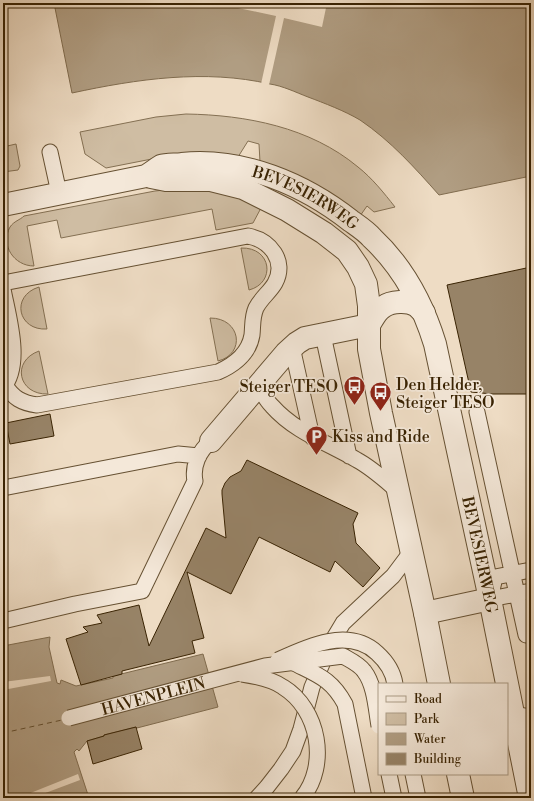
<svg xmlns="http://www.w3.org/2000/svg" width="534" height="801" viewBox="0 0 534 801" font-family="'Libre Bodoni',serif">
  <rect width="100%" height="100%" fill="#eedcc4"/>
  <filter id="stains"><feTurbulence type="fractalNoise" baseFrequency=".005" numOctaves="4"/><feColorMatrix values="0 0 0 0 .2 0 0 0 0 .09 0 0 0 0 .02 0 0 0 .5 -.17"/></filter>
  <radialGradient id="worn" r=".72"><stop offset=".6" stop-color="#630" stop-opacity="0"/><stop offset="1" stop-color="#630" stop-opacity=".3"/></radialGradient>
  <!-- green -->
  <path fill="#cfbda3" stroke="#847053" d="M186,114C246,115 310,127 358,167C372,178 384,193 395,207L374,212L367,206L360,216L260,162L259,144L248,141L238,157H162L106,168L85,154L80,132L156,117Z
    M16,144L20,166L18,170L3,172V147Z
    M175,189C186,189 196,189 207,190C226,193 244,200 261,208L253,223L216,230L212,209L61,238L57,220L27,226L34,266C14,266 0,245 10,227C14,221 20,220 24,216L155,191Z
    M241,248C272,247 276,283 249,290Z
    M39,287L47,329C18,331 10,296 39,287Z
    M210,318C241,318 246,354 218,361Z
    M39,351L48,394C18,395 11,361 39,351Z"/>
  <!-- water -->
  <path fill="#b09d82" stroke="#806c4f" d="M54,3H531V176L439,195C415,168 391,141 360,120C345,111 324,103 308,97C295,92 283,86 270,84C205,69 137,79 72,93Z
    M50,637L49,647L57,683L60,684L61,680L76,686L113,678V676L203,654L218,707L137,728L136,727L104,735V736L87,741L79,751L77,749L74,752L89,798H3V646Z"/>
  <!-- pier -->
  <path fill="#eedcc4" d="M239,3H327L322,27L284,18L269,85L261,84L276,16L238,8Z
    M50,676L51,681L3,690V682Z
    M78,774L80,780L32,798H18Z"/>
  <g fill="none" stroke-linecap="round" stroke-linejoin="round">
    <!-- ferry -->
    <path stroke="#634e2f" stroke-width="1" stroke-dasharray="5 4" stroke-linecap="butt" d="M3,733L62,720"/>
  </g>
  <!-- building -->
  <path fill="#978367" stroke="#392303" d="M531,267V394H492L471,392L447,285Z
    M50,414L54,436L10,444L6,423Z
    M247,460L358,513L353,524L356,543L380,568L363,587L335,561L330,572L259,537L231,594L187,572L204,638L192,641L195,653L122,671V674L81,685L66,639L88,632L83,627L102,623L97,615L139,605L149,646L206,528L226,538L222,494V490L225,483L230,477L241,471Z
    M136,727L142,749L93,764L87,741L104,736V735Z"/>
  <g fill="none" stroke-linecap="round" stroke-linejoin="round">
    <defs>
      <path id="lane" d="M50,152L59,193
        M3,283L248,236C270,240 287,261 275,283C270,292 261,298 256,308C252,317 253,325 252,335C249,353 234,365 218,372L37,405C22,403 13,398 5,385
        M3,289C8,316 23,364 3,388
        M323,335L349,456
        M292,347L312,437
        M258,386C262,392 266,400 272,406C295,432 328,443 357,460C372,468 386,481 399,492
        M477,412L526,635L531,634
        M3,488L178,454L199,456
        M531,570L495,577L490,599L531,591
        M3,621L75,604L142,591L195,481C192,466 199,451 211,441
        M513,712C519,716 524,717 531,716
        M389,774L394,798
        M413,774L418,798
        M257,798L267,787L281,769L293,751L301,729L312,687L331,643L343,623L393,576L411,552"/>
      <g id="street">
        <path d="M151,177L166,180H211L243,188L287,210L324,233L347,251L358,267L366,284L369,306V349L381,413L425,613L439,684"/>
        <path id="s1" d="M3,205L146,176C151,173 156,169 161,166C167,164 176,165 182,164C243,158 304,184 351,221C358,226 366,231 372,238C402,266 423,305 435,344L490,599L530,798"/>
        <path d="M369,325C373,319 376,311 383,307C391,301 408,300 417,306C419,308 422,311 424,313"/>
        <path d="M211,441L286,353L297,343L305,338L369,325"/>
        <path d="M425,613L490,599"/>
        <path d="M458,774L463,798"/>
      </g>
    </defs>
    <!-- lane casing -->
    <use href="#lane" stroke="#665133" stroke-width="17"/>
    <!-- street casing -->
    <use href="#street" stroke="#665133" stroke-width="24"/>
    <!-- lane -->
    <use href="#lane" stroke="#f4e8d9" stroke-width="15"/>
    <!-- street -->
    <use href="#street" stroke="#f4e8d9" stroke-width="22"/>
    <defs>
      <g id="lane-bridge">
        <path d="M278,660C308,646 349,627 377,653C387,662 393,671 395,684"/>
        <path d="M292,662C317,675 331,678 345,704L364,798"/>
        <path d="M242,674C255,676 272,679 283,687C319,709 329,765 302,798"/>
        <path id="s2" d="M69,718L265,666L343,656C350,660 359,664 364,671C375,685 376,709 379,726"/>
      </g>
    </defs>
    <!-- lane-bridge casing -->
    <use href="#lane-bridge" stroke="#665133" stroke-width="17" stroke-linecap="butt"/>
    <!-- lane-bridge -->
    <use href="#lane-bridge" stroke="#f4e8d9" stroke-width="15"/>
  </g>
  <!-- icons -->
  <defs>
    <symbol id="bus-pin" viewBox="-11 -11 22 30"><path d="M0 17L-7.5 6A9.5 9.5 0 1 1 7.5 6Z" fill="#8f2418" stroke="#f4e8d9"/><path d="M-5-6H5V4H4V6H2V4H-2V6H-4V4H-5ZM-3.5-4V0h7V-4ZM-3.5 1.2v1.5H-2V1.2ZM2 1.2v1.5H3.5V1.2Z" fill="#fff"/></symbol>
    <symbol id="parking-pin" viewBox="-11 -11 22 30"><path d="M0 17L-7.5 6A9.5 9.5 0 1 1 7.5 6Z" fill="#8f2418" stroke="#f4e8d9"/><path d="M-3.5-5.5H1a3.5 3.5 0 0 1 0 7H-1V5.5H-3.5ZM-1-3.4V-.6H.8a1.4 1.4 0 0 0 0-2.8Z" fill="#fff"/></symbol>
  </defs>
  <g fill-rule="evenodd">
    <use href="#bus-pin" x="342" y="374" width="25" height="34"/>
    <use href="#bus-pin" x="368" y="380" width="25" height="34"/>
    <use href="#parking-pin" x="304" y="424" width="25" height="34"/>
  </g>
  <g text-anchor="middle" stroke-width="3.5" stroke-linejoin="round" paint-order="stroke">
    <!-- street labels -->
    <g font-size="16" fill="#392303" stroke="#f4e8d9">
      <text dy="6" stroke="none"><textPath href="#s1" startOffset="316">BEVESIERWEG</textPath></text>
      <text dy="6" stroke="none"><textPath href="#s1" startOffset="735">BEVESIERWEG</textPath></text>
      <text dy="6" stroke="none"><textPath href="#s2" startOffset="87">HAVENPLEIN</textPath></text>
    </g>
    <!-- poi labels -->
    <g font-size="16" fill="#392303" stroke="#f4e8d9" text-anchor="start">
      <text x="396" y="390">Den Helder,<tspan x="396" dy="18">Steiger TESO</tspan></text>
      <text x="338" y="392" text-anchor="end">Steiger TESO</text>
      <text x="332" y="442">Kiss and Ride</text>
    </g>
  </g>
  <!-- margin -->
  <rect width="534" height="801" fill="none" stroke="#eedcc4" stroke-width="16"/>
  <rect x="4" y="4" width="526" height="793" fill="none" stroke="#392303" stroke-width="2"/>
  <rect x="8" y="8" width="518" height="785" fill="none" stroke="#392303"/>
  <!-- legend -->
  <rect x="378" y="683" width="130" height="92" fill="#f4e8d9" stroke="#a99983"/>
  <rect x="386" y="696" width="20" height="6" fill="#f4e8d9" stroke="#a99983"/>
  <text x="414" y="703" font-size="12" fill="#392303">Road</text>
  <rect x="386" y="713" width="20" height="12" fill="#cfbda3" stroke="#a99983"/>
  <text x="414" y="723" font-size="12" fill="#392303">Park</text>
  <rect x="386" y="733" width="20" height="12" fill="#b09d82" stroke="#a99983"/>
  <text x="414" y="743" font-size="12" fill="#392303">Water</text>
  <rect x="386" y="753" width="20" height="12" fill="#978367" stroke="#a99983"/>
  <text x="414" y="763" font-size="12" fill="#392303">Building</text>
  <rect width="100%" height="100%" filter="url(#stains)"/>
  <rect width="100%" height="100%" fill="url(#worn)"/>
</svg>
